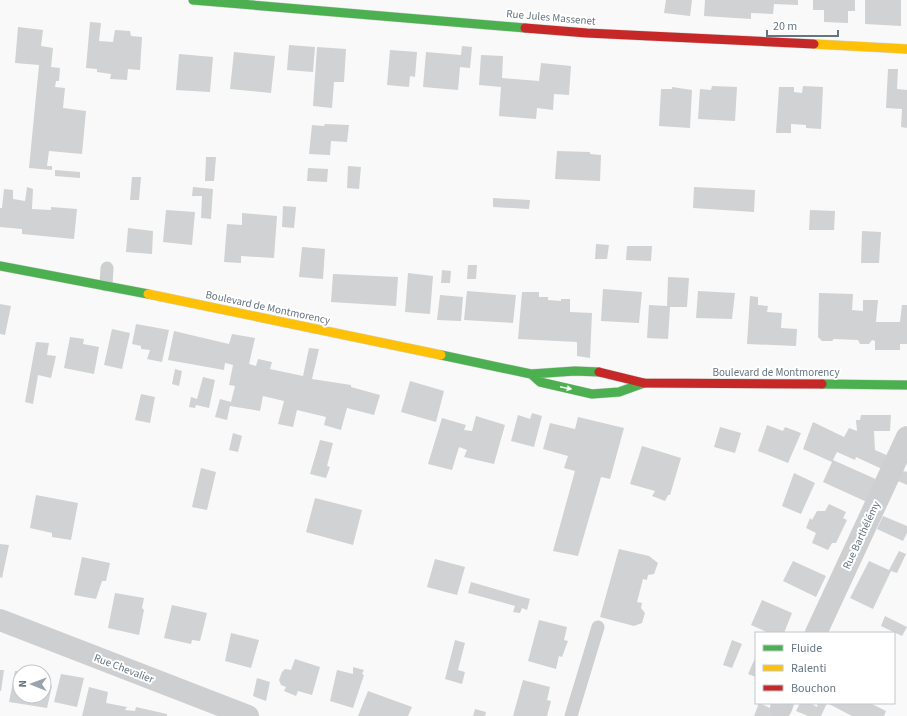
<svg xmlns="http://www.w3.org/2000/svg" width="907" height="716" viewBox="0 0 907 716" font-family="'Source Sans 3',sans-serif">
  <rect width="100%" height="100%" fill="#f9f9f9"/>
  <!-- building -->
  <path fill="#d0d2d3" d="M666,0H692L690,16L664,13Z
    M705,0H798V5L774,4L773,14L751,13V19L704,16Z
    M813,0H855V11H848V23L824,22V10H813Z
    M865,0H901V26L865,24Z
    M90,22L101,23L99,41L113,42L115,30L130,31L131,36L142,37L140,70L128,69L127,80L110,79L111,74L97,72V69L86,68Z
    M18,27L43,30L41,46L53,48L51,67L60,68L59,81H56L55,87L65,88L63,108L86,111L82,154L49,151L47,166H52V170L29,168L39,65L15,63Z
    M289,45L315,47L313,72L287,70Z
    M462,46L472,47L470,68L460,67L458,90L423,87L426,52L461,55Z
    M317,47L346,49L344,82H334L332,108L313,106Z
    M390,50L417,52L415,77L410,76L409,87L387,85Z
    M234,52L275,56L271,93L230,89Z
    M179,54L213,57L210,92L176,90Z
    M481,55L503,56L502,78L539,81L541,63L571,66L569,95L554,94L553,110L537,108L536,119L499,116L501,87L479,85Z
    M888,69H898L897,89L907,90V128L901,127L902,109L886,108Z
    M712,86L737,87L735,121L698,119L700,89L711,90Z
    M803,86L823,87L821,129L806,128V125L791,124V133H776L779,87H794V92L802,93Z
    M672,87L692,90L690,128L659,126L661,89H672Z
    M325,124L349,125L347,142L331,141L330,155L309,154L312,125L324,126Z
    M557,151L590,152V154L601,155L600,181L555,179Z
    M206,157H216L214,181H205Z
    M348,166L361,167L359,189L347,188Z
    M308,168L328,169L327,182L307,181Z
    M55,170L80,172V178L55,176Z
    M132,177H141L139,200H130Z
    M27,187L33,189L32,209L51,210V207L77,209L74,239L22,234V229L0,227V208H2L4,189L13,190V199L25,201Z
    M193,187L213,189L211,219L201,218L202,196H192Z
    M694,187L755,190L754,212L693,208Z
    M493,198L530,200L529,209L493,207Z
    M283,206L296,207L294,228L282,227Z
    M166,210L195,212L192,245L163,242Z
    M810,210L835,211L834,230H809Z
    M242,213L277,216L274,258L241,256V263L224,262L227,224L242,225Z
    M128,228L153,231L152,254L126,252Z
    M862,231L881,232L879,263H861Z
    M596,244L609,245L607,259H595Z
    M627,246H652L651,261L626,260Z
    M302,247L325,249L323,279L299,277Z
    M468,265H477L476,279H467Z
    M442,270L451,271L450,283H441Z
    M408,273L433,276L430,314L405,312Z
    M333,274L398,277L396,306L331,302Z
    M668,277L689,278L687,307H670L668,339L647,338L649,305L667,306Z
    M603,289L642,292L639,323L601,321Z
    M467,291L516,295L513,323L464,320Z
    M698,291L735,293L732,319L696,318Z
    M522,292H539V297H548V300L561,301V299H570V312L592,313L590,358L577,356V342L518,339Z
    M819,293L853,294L852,310L863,311V300H878L876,322H900L902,305H907V344H900V350H875V341L872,340L869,344H860L858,340L834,339L832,341H822L818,337Z
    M440,295L463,297L461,321L437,320Z
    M750,296L758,297V305L768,306L767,312L782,313L781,328L797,329L796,346L747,344Z
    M0,304L11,306L5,335L0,334Z
    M136,324L169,330L162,362L147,359L150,350L141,349V346L132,344Z
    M112,329L130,333L122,369L104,365Z
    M174,331L229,344L232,334L255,338L249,364L256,366L258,359L272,362L270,369L303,376L309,348L319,349L312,379L351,385V387L380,395L374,415L347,408L341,430L324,425L326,417L297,410L293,427L278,424L284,401L263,396L260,411L230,406L227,420L215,417L220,399L231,402L235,386L229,385L233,365L225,363L224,370L168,360Z
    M70,337L84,339L83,344L99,347L94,374L64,368Z
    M36,342L49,343L47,355L56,356L51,378L38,375L33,404L25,402Z
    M175,369L182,371L179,386L172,384Z
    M203,377L215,380L209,408L196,405L195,408L189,407L191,397L197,399Z
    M410,381L444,391L436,422L401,412Z
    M141,394L155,397L150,423L135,420Z
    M532,413L542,416L534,447L511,441L518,415L530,419Z
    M861,415H891L890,431H874L875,450L891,457L884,470L856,457L855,460L837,452L833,460L880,481L869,503L823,482L832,462L803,449L813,422L844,437L849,428L857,431L856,420H860Z
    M476,416L505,425L494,464L464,457L467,450L459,447L452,470L428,464L442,418L466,425L464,430L472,431Z
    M578,417L624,428L610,479L601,477L578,556L553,551L575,471L564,468L568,456L543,449L550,423L575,429Z
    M767,425L783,431L785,427L801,433L788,463L758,451Z
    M720,427L741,433L735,453L714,447Z
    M233,433L242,436L238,452L229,450Z
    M320,440L333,443L327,466L330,467L326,478L310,474Z
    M642,446L681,458L670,495H668L665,501L652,496L655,491L630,484Z
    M201,468L216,472L207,510L192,507Z
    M903,471L907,472V485L898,481Z
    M794,473L815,483L801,514L782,506Z
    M36,495L78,503L71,540L52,537V533L30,528Z
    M315,498L362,510L353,545L306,532Z
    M829,504L846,512L843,518L847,520L836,543H832L828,550L812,543L816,533L806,528L810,518L812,520L817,511H825Z
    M883,516L907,526V533L903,541L877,529Z
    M0,544L9,545L2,578L0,577Z
    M619,549L649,556L658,563L654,574L648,575L647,580L643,579L637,602L642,603L641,608L645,613L642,623L634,626L600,617Z
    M899,551L906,554L897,573L891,571L873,609L850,598L869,561L889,570Z
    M82,557L110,563L106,581H102L96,599L74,595Z
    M435,559L465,567L457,595L427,587Z
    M793,561L826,576L816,597L783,581Z
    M471,582L530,599L527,610L522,608L520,613L513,612L515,606L468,593Z
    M115,593L144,598L142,608L144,610L139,635L108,628Z
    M762,600L792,613L784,633H769L751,625Z
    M172,605L207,613L200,641L192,640L191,644L164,638Z
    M885,616L907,627L902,636L881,626Z
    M539,620L567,627L564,640L568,641L562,657L559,656L556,669L528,661Z
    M231,633L259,640L251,668L225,661Z
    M455,640L465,643L458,670L465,672L462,684L445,679Z
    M732,640L742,644L732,668L723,665Z
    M756,656V677L748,674Z
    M295,659L320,667L312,695L298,691L296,696L284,691L286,687L281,685L279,680L282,672L285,669L291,670Z
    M353,667L364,670L362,674L364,675L353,708L330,701L337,670L353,674Z
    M0,670H4L1,691H0Z
    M15,671H20V696H44V675H47L45,684L52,686L47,708L9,702Z
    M61,674L84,678L77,707L54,702Z
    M257,678L270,682L266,701L253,696Z
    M523,680L550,687L547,700L551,701L547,716H513Z
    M89,687L108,692L106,703L127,707L125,710L135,711L136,707L167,714V716H82Z
    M368,691L412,707L408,716H358Z
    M759,703L781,713L779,716H754Z
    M800,703H810L817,707L818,703H870L886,711L884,716H852L827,703L821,716H808L796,711Z
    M475,709L486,712L485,716H473Z"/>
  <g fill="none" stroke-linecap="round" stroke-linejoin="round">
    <defs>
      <path id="fast" d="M193,0L525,28
        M0,266L148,294
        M441,355L531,374L575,371L599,372
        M531,374L540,382L592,394L619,392L644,383
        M822,384L907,385"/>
      <path id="slow" d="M814,44L907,49
        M148,294L441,355"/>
      <path id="jam" d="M525,28L587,33L814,44
        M599,372L644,383L822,384"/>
    </defs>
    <!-- fast casing -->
    <use href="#fast" stroke="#d5d6d7" stroke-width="10"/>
    <!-- slow casing -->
    <use href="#slow" stroke="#d5d6d7" stroke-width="10"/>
    <!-- jam casing -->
    <use href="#jam" stroke="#d5d6d7" stroke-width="10"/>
    <!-- lane -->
    <path stroke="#cecfd0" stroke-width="13" d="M106,285L107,268
      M571,716L598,627"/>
    <!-- street -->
    <path stroke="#cecfd0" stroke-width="22" d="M0,620L248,716
      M816,633L907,437
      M781,708L783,703"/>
    <!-- fast -->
    <use href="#fast" stroke="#4caf50" stroke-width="9"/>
    <!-- slow -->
    <use href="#slow" stroke="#ffc107" stroke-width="9"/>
    <!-- jam -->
    <use href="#jam" stroke="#c62828" stroke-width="9"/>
  </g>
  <!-- one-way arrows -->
  <defs><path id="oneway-solid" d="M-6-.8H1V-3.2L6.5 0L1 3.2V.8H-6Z"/></defs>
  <use fill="#f6fbf6" href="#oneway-solid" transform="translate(566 388) rotate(12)"/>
  <g text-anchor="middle" stroke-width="4" stroke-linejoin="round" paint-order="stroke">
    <!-- street labels -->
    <g font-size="11" fill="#657683" stroke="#fff">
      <text transform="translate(551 17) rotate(5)" y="4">Rue Jules Massenet</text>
      <text transform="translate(268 307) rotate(12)" y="4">Boulevard de Montmorency</text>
      <text x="776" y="376">Boulevard de Montmorency</text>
      <text transform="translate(861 535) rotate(-65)" y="4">Rue Barthélémy</text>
      <text transform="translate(124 668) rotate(21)" y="4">Rue Chevalier</text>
    </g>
  </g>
  <!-- legend -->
  <rect x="755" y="632" width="140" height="72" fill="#ffffff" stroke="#c1c8cd"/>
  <rect x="763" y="645" width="20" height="6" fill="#4caf50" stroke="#c1c8cd"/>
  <text x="791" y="652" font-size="12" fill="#657683">Fluide</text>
  <rect x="763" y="665" width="20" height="6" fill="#ffc107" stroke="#c1c8cd"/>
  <text x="791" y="672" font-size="12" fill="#657683">Ralenti</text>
  <rect x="763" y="685" width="20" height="6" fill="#c62828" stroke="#c1c8cd"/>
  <text x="791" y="692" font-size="12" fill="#657683">Bouchon</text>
  <!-- north arrow -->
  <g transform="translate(32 684) rotate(271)"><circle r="19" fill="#ffffff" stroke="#c1c8cd"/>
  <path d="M0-3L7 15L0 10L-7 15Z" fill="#99a4ac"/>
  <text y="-6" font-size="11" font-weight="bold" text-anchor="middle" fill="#657683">N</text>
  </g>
  <!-- scale -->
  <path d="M767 30v6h71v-6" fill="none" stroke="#657683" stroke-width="2"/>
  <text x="773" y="30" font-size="12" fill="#657683" stroke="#ffffff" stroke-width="3" paint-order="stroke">20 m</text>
</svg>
